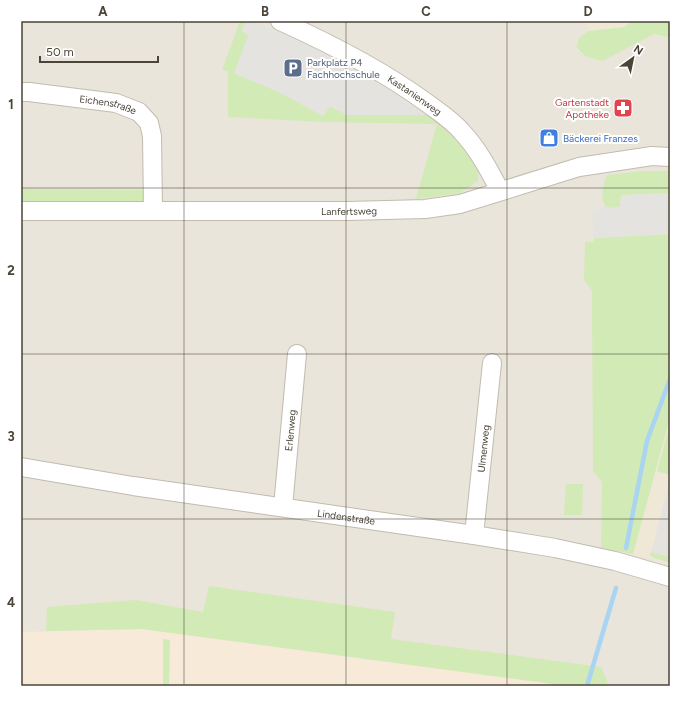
<svg xmlns="http://www.w3.org/2000/svg" width="691" height="707" viewBox="0 0 691 707" font-family="Figtree,sans-serif">
  <rect width="100%" height="100%" fill="#f6f3ec"/>
  <!-- residential -->
  <path fill="#eae5da" d="M21,21H632L579,38L576,49L585,56L639,41L654,34L670,38V686H21Z"/>
  <!-- commercial -->
  <path fill="#f7ead8" d="M142,629L554,684L553,686H21V632Z"/>
  <!-- education -->
  <path fill="#efe8d6" d="M588,21H632L624,27L588,31Z
    M670,417V565L633,554Z"/>
  <!-- green -->
  <path fill="#d2eab5" d="M240,21H246L242,30L249,36L234,73L283,94L323,116L330,106L347,115H426C446,128 462,147 478,165V181L460,193L416,199L437,124L323,122L228,117V71L222,70Z
    M632,21H670V38L654,34L602,61L585,56L576,48L579,38L588,31L624,27Z
    M643,171H670V193L622,195L620,206L614,208L605,206C600,196 603,185 607,175Z
    M21,189L148,190V206H21Z
    M670,234V417L633,554L601,548L602,482L593,471L592,291L584,280L585,242H593L594,238Z
    M670,424V475L657,471Z
    M566,484H583L582,515H564Z
    M651,552L670,557V563L652,557L650,555Z
    M209,586L395,612L391,639L601,667L609,686H553V684L142,629L46,631L47,607L136,600L203,612Z
    M163,639L170,640L169,686H163Z"/>
  <!-- parking -->
  <path fill="#e5e3e0" d="M246,21H254L300,41L342,63L392,92L426,115H347L330,106L323,116L283,94L234,73L248,36L242,30Z
    M670,193V234L594,238L592,211L605,206L614,208L620,206L621,195Z
    M670,481V557L651,552Z"/>
  <g fill="none" stroke-linecap="round" stroke-linejoin="round">
    <!-- stream -->
    <path stroke="#a9d4f2" stroke-width="4.5" d="M626,548L647,441L670,379
      M587,686L616,588"/>
    <defs>
      <g id="minor">
        <path id="s1" d="M280,21C331,44 382,70 427,103C439,112 452,120 462,132C478,149 489,170 500,191"/>
        <path id="s2" d="M21,92H29L116,103L139,112L149,123L152,136L153,210"/>
        <path id="s3" d="M21,211H348L425,209L460,204L579,167L652,156L670,157"/>
        <path id="s4" d="M21,467L133,486L474,535L555,548L615,561L670,577"/>
        <path id="s5" d="M283,507L297,354"/>
        <path id="s6" d="M474,535L492,363"/>
      </g>
    </defs>
    <!-- minor casing -->
    <use href="#minor" stroke="#c2bbae" stroke-width="20"/>
    <!-- minor -->
    <use href="#minor" stroke="#fff" stroke-width="18"/>
  </g>
  <!-- grid -->
  <path fill="none" stroke="#4b4439" stroke-width="1" stroke-opacity="0.55" d="M184,21V686M346,21V686M507,21V686M21,188H670M21,354H670M21,519H670"/>
  <!-- icons -->
  <defs>
    <symbol id="parking-square" viewBox="-11 -11 22 22"><rect x="-9" y="-9" width="18" height="18" rx="4" fill="#5c6f8a" stroke="#fff"/><path d="M-3.5-5.5H1a3.5 3.5 0 0 1 0 7H-1V5.5H-3.5ZM-1-3.4V-.6H.8a1.4 1.4 0 0 0 0-2.8Z" fill="#fff"/></symbol>
    <symbol id="pharmacy-square" viewBox="-11 -11 22 22"><rect x="-9" y="-9" width="18" height="18" rx="4" fill="#e0444e" stroke="#fff"/><path d="M-2-6h4v4h4v4h-4v4h-4v-4h-4v-4h4Z" fill="#fff"/></symbol>
    <symbol id="shop-square" viewBox="-11 -11 22 22"><rect x="-9" y="-9" width="18" height="18" rx="4" fill="#3f7fe0" stroke="#fff"/><path d="M-5-2.5h2.3a2.7 3.5 0 0 1 5.4 0H5L5.5 6h-11ZM-1.5-2.5h3a1.5 2.3 0 0 0-3 0Z" fill="#fff"/></symbol>
  </defs>
  <g fill-rule="evenodd">
    <use href="#parking-square" x="282" y="57" width="22" height="22"/>
    <use href="#pharmacy-square" x="612" y="97" width="22" height="22"/>
    <use href="#shop-square" x="538" y="127" width="22" height="22"/>
  </g>
  <g text-anchor="middle" stroke-width="4" stroke-linejoin="round" paint-order="stroke">
    <!-- service labels -->
    <g font-size="10" fill="#4e5e75" stroke="#fff" text-anchor="start">
      <text x="307" y="66">Parkplatz P4<tspan x="307" dy="12">Fachhochschule</tspan></text>
    </g>
    <!-- street labels -->
    <g font-size="10" fill="#4b4439" stroke="#fff">
      <text dy="4" stroke="none"><textPath href="#s1" startOffset="154">Kastanienweg</textPath></text>
      <text dy="4" stroke="none"><textPath href="#s2" startOffset="88">Eichenstraße</textPath></text>
      <text dy="4" stroke="none"><textPath href="#s3" startOffset="328">Lanfertsweg</textPath></text>
      <text dy="4" stroke="none"><textPath href="#s5" startOffset="77">Erlenweg</textPath></text>
      <text dy="4" stroke="none"><textPath href="#s6" startOffset="87">Ulmenweg</textPath></text>
      <text dy="4" stroke="none"><textPath href="#s4" startOffset="329">Lindenstraße</textPath></text>
    </g>
    <!-- health labels -->
    <g font-size="10" fill="#be3a42" stroke="#fff" text-anchor="end">
      <text x="609" y="106">Gartenstadt<tspan x="609" dy="12">Apotheke</tspan></text>
    </g>
    <!-- shop labels -->
    <g font-size="10" fill="#366cbe" stroke="#fff" text-anchor="start">
      <text x="563" y="142">Bäckerei Franzes</text>
    </g>
  </g>
  <!-- border -->
  <rect width="691" height="707" fill="none" stroke="#ffffff" stroke-width="44"/>
  <!-- north arrow -->
  <g transform="translate(633 58) rotate(33)" stroke="#ffffff" stroke-width="3" paint-order="stroke">
  <path d="M0-3L7 15L0 10L-7 15Z" fill="#4b4439"/>
  <text y="-6" font-size="11" font-weight="bold" text-anchor="middle" fill="#4b4439">N</text>
  </g>
  <!-- scale -->
  <path d="M40 56v6h118v-6" fill="none" stroke="#4b4439" stroke-width="2"/>
  <text x="46" y="56" font-size="12" fill="#4b4439" stroke="#ffffff" stroke-width="3" paint-order="stroke">50 m</text>
  <rect x="22" y="22" width="647" height="663" fill="none" stroke="#4b4439" stroke-width="1.5"/>
  <g font-size="13" text-anchor="middle" font-weight="bold" fill="#4b4439">
    <text x="103" y="16">A</text>
    <text x="265" y="16">B</text>
    <text x="426" y="16">C</text>
    <text x="588" y="16">D</text>
    <text x="11" y="109">1</text>
    <text x="11" y="275">2</text>
    <text x="11" y="441">3</text>
    <text x="11" y="607">4</text>
  </g>
</svg>
